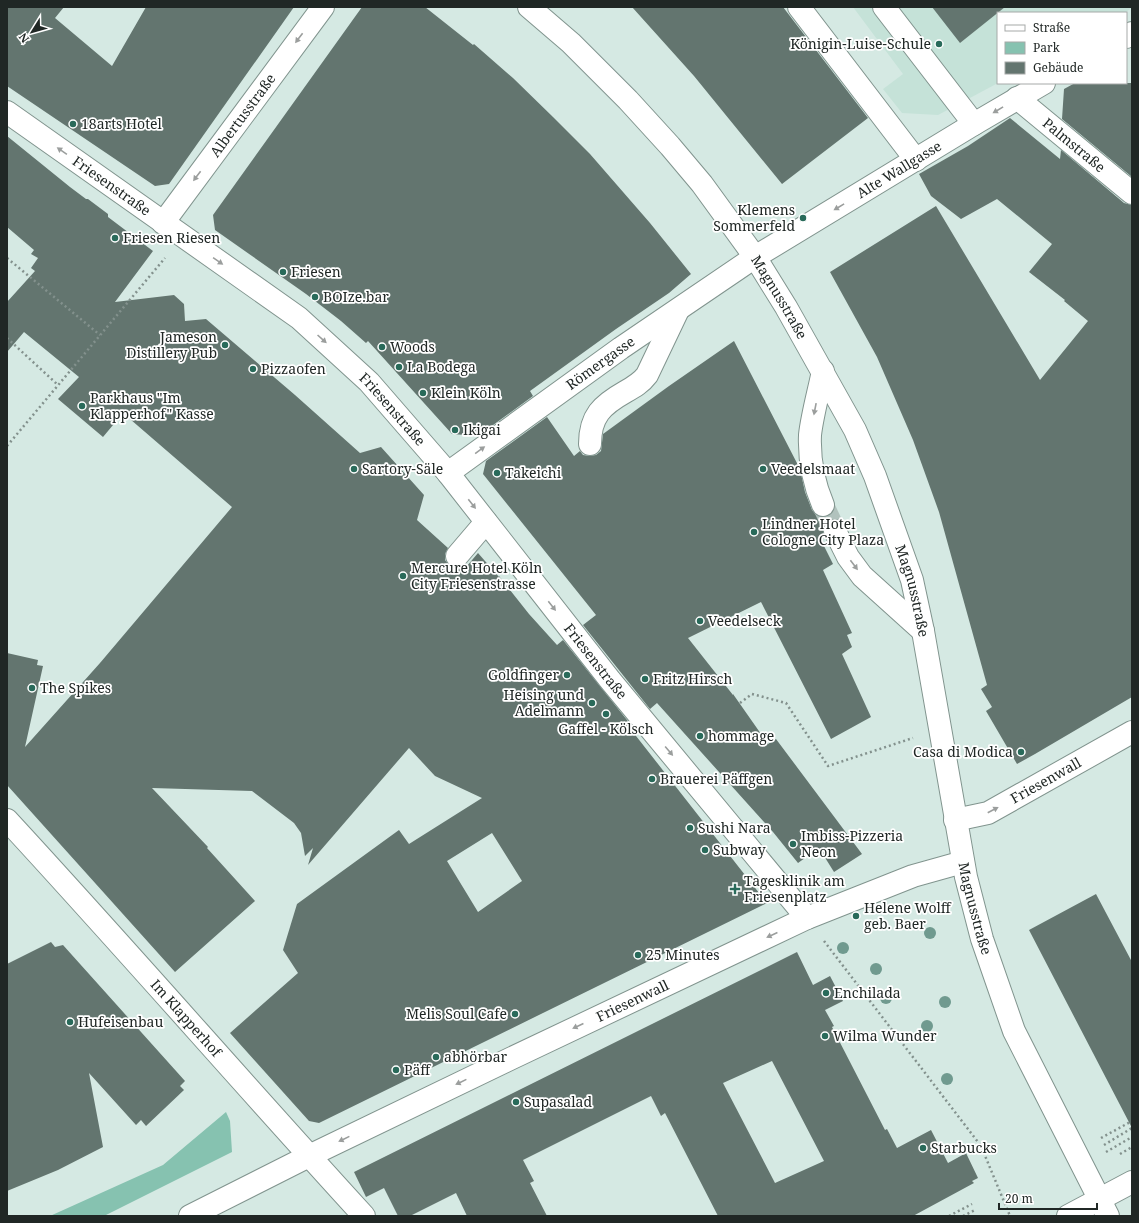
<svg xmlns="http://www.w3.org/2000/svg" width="1139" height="1223" viewBox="0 0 1139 1223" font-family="'Noto Serif',serif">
  <rect width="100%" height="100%" fill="#d5e9e3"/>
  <!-- built -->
  <path fill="#c5e2d8" d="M853,7H1132V8L1124,13H998V83L938,115L902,113L883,89L903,74Z"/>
  <!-- green -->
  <path fill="#86c2b0" d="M226,1112L230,1121L232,1152L104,1216H50L163,1165Z"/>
  <!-- building -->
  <path fill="#63756f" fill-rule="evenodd" d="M7,7H64L55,18L112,66L146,7H294L169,184L155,186L7,86Z
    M362,7H425L473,45L474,44L513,78L553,117L590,154L650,223L691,274L669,293L616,329L530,391L533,396L478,436L452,434L368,341L366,343L341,321L306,294L215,230L213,215Z
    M632,7H783L868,118L782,184L694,76Z
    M932,7H1005L960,43Z
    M1075,83H1132V177L1062,119L1064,89Z
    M1010,118L1060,159L1061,150L1124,203L1132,205V697L1035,754L1017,764L986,711L992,707L981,689L987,685L939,512L913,440L877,357L830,272L936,206L1040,380L1088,321L1064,301L1065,300L1029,272L1052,244L997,199L961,219L931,196L919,174L968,146Z
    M7,136L70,187L86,199H88L108,214V217L153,251L115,302L174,295L184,304L185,321L206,319L295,395L360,453L381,447L424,495L417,520L448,548L445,554V560L449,565L455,568H461L466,564L467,566L478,553L499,577V576L529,614L557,645L563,640L631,725L629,727L767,903L319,1123L309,1121L230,1033L298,973L283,950L297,904L399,830L409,844L482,798L435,776L409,748L308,865L313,848L305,856L301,833L294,823L252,791L152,788L208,847L207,848L255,901L175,972L7,785V653L38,660L37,665L43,666L25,747L100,663L232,507L123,413L103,437L58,399L79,377L24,332L7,352V302L35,271L31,268L38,258L31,254L34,250L7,227ZM492,833L522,881L478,912L447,861Z
    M734,341L800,469L805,492L812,510L816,515L822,517L828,516L833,513L834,509L840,520L835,519L830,520L824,524L823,531L824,536L820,538L833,564L823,570L852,633L847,635L852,647L842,654L871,717L831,739L761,602L688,638L733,695V694L768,744L776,739L862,854L834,872L819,848L798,863L773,832L657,703L650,709L583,625L596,615L483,474L486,461L547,417L574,456L580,451L583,455L589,456L596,455L601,451L603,434L669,386Z
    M1096,894L1132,962V1128L1029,930Z
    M51,942L55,947L63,945L185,1081L180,1086L184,1090L146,1126L141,1120L136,1125L89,1073L103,1147L58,1170L7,1191V964Z
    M797,952L813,985L830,976L843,1001L825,1010L834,1026L832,1027L885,1130L887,1129L897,1148L931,1130L948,1163L966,1153L978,1178L972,1181L974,1183L913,1216H718L665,1113L661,1116L651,1096L523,1160L534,1181L530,1183L547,1216H467L456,1193L410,1216H398L384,1188L366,1197L354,1172ZM772,1061L824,1161L775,1183L723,1083Z"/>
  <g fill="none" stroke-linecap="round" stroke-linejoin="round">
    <!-- minor-tunnel -->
    <path stroke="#b1c2bd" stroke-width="22" stroke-dasharray="22 11" stroke-linecap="butt" d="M823,505L835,531"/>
    <defs>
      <g id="minor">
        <path id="s1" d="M529,7L571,43L628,100L670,146L702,184L755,257L786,307L855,430L875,476L912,580L923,631L966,877L982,939L1014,1031L1108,1216"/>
        <path d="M799,7L916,160"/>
        <path d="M884,7L974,124"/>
        <path d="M1126,37L1132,33"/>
        <path id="s2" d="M1017,98L1132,193"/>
        <path id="s3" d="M7,112L299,318L369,382L448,473L610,680L807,918"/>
        <path id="s4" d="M163,223L323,7"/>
        <path d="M823,371C819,391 812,416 810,435C809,459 814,484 823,505"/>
        <path d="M590,444C590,416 602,405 625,392C634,387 641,383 647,375L678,310"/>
        <path id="s5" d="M448,473L621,348L755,257L974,124L1044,83"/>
        <path d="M835,531L848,557L862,576L923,631"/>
        <path d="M457,556L486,522"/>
        <path id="s6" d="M7,820C128,951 244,1085 364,1216"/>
        <path id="s7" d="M955,820L988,813L1132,732"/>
        <path id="s8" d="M190,1216L309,1156L512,1058L807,918L913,876L963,862"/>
      </g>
      <path id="major" d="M1068,1216L1132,1182"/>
    </defs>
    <!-- minor casing -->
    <use href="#minor" stroke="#81948e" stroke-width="24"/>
    <!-- major casing -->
    <use href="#major" stroke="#81948e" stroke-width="24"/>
    <!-- path -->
    <path stroke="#83918d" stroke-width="2.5" stroke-dasharray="2 3" stroke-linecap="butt" d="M7,258L100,335
      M7,338L58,385
      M7,446L165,258
      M740,703L752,694L786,703L828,766L913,738
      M824,941L981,1146L1010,1216
      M1101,1138L1132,1121
      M1104,1145L1132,1128
      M1106,1152L1132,1137
      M1120,1154L1132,1147
      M949,1216L972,1204
      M963,1216L975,1210"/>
    <!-- minor -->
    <use href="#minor" stroke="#fff" stroke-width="22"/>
    <!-- major -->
    <use href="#major" stroke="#fff" stroke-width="22"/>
  </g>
  <!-- trees -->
  <g fill="#709a8f">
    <circle cx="930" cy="933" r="6"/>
    <circle cx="843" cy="948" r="6"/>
    <circle cx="876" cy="969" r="6"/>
    <circle cx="886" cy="998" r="6"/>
    <circle cx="945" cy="1002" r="6"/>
    <circle cx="927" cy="1026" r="6"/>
    <circle cx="947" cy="1079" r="6"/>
  </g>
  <!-- one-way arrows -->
  <defs><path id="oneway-solid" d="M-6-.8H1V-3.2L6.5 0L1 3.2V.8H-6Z"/></defs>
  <g fill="#9b9e9d">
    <use href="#oneway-solid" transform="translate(299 38) rotate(127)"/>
    <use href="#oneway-solid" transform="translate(998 110) rotate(149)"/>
    <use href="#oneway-solid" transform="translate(62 151) rotate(-145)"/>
    <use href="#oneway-solid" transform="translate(197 176) rotate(127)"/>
    <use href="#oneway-solid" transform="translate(839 207) rotate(149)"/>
    <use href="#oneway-solid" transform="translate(218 261) rotate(35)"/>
    <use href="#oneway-solid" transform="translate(322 339) rotate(42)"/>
    <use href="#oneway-solid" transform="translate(815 409) rotate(101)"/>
    <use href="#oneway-solid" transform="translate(480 450) rotate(-36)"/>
    <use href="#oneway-solid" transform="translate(472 504) rotate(52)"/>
    <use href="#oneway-solid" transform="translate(854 565) rotate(53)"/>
    <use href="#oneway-solid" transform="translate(552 606) rotate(52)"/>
    <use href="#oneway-solid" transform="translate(669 751) rotate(50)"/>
    <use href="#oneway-solid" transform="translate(993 810) rotate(-28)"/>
    <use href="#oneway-solid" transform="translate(772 935) rotate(155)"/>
    <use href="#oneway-solid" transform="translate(578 1026) rotate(155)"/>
    <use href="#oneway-solid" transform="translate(461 1082) rotate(154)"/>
    <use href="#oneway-solid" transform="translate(344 1139) rotate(154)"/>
  </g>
  <!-- markers -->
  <g fill="#296a5a" stroke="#fff" stroke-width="1.5">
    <circle cx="939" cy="44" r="4"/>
    <circle cx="73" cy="124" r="4"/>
    <circle cx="803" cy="218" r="4"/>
    <circle cx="115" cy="238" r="4"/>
    <circle cx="283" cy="272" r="4"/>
    <circle cx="315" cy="297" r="4"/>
    <circle cx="225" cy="345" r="4"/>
    <circle cx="382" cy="347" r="4"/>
    <circle cx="399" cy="367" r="4"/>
    <circle cx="253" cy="369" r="4"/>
    <circle cx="423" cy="393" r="4"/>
    <circle cx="82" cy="406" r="4"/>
    <circle cx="455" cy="430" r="4"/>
    <circle cx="354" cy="469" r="4"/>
    <circle cx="763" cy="469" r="4"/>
    <circle cx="497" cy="473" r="4"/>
    <circle cx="754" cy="532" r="4"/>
    <circle cx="403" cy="576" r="4"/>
    <circle cx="700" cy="621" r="4"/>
    <circle cx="567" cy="675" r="4"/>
    <circle cx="645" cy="679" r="4"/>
    <circle cx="32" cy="688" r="4"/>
    <circle cx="592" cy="703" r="4"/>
    <circle cx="606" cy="714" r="4"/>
    <circle cx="700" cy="736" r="4"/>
    <circle cx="1021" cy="752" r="4"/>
    <circle cx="652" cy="779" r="4"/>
    <circle cx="690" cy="828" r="4"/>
    <circle cx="793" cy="844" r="4"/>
    <circle cx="705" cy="850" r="4"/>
    <path d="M733 883h4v4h4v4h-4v4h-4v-4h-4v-4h4z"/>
    <circle cx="856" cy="916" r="4"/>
    <circle cx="638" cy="955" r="4"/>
    <circle cx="826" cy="993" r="4"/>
    <circle cx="515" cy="1014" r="4"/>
    <circle cx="70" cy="1022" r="4"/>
    <circle cx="825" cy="1036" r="4"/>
    <circle cx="436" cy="1057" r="4"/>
    <circle cx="396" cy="1070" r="4"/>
    <circle cx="516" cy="1102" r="4"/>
    <circle cx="923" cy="1148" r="4"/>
  </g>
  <g text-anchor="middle" stroke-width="3.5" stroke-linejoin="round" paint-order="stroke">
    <!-- poi labels -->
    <g font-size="14" fill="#202725" stroke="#fff" text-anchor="start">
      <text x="931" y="49" text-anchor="end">Königin-Luise-Schule</text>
      <text x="81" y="129">18arts Hotel</text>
      <text x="795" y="215" text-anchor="end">Klemens<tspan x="795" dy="16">Sommerfeld</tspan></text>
      <text x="123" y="243">Friesen Riesen</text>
      <text x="291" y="277">Friesen</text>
      <text x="323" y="302">BOIze.bar</text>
      <text x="217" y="342" text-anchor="end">Jameson<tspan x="217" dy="16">Distillery Pub</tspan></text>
      <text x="390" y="352">Woods</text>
      <text x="407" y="372">La Bodega</text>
      <text x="261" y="374">Pizzaofen</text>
      <text x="431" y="398">Klein Köln</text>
      <text x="90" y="403">Parkhaus "Im<tspan x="90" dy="16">Klapperhof" Kasse</tspan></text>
      <text x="463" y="435">Ikigai</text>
      <text x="362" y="474">Sartory-Säle</text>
      <text x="771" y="474">Veedelsmaat</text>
      <text x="505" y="478">Takeichi</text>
      <text x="762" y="529">Lindner Hotel<tspan x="762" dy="16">Cologne City Plaza</tspan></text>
      <text x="411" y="573">Mercure Hotel Köln<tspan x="411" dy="16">City Friesenstrasse</tspan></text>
      <text x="708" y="626">Veedelseck</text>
      <text x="559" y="680" text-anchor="end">Goldfinger</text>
      <text x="653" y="684">Fritz Hirsch</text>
      <text x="40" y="693">The Spikes</text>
      <text x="584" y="700" text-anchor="end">Heising und<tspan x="584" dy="16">Adelmann</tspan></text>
      <text x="606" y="734" text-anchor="middle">Gaffel - Kölsch</text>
      <text x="708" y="741">hommage</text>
      <text x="1013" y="757" text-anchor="end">Casa di Modica</text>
      <text x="660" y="784">Brauerei Päffgen</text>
      <text x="698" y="833">Sushi Nara</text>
      <text x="801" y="841">Imbiss-Pizzeria<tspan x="801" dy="16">Neon</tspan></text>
      <text x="713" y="855">Subway</text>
      <text x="744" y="886">Tagesklinik am<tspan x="744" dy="16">Friesenplatz</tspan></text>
      <text x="864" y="913">Helene Wolff<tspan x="864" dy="16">geb. Baer</tspan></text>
      <text x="646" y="960">25 Minutes</text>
      <text x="834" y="998">Enchilada</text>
      <text x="507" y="1019" text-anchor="end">Melis Soul Cafe</text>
      <text x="78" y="1027">Hufeisenbau</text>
      <text x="833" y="1041">Wilma Wunder</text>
      <text x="444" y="1062">abhörbar</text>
      <text x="404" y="1075">Päff</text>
      <text x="524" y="1107">Supasalad</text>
      <text x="931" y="1153">Starbucks</text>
    </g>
    <!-- street labels -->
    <g font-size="14" fill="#202725" stroke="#fff">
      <text dy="5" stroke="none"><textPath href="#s4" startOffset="134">Albertusstraße</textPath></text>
      <text dy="5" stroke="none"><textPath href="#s2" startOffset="74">Palmstraße</textPath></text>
      <text dy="5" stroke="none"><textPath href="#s5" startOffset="544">Alte Wallgasse</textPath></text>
      <text dy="5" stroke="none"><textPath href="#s3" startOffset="128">Friesenstraße</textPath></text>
      <text dy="5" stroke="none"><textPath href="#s1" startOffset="385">Magnusstraße</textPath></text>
      <text dy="5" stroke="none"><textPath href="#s5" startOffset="188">Römergasse</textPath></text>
      <text dy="5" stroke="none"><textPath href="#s3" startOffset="488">Friesenstraße</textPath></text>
      <text dy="5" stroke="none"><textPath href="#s1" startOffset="709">Magnusstraße</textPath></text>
      <text dy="5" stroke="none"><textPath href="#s3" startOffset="812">Friesenstraße</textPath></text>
      <text dy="5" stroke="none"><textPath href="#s7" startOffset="100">Friesenwall</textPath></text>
      <text dy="5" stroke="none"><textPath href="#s1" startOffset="1033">Magnusstraße</textPath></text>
      <text dy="5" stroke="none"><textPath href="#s8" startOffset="492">Friesenwall</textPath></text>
      <text dy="5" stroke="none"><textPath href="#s6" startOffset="267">Im Klapperhof</textPath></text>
    </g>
  </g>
  <!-- border -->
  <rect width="1139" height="1223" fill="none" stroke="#202725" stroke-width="16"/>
  <!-- legend -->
  <rect x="997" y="12" width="130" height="72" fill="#ffffff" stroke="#a6a9a8"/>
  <rect x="1005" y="25" width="20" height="6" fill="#ffffff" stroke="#a6a9a8"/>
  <text x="1033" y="32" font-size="12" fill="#202725">Straße</text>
  <rect x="1005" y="42" width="20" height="12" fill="#86c2b0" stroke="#a6a9a8"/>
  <text x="1033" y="52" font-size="12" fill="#202725">Park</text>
  <rect x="1005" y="62" width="20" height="12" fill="#63756f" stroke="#a6a9a8"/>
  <text x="1033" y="72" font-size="12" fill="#202725">Gebäude</text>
  <!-- north arrow -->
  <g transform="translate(32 32) rotate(233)" stroke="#ffffff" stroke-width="3" paint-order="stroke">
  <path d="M0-3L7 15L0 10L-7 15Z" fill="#202725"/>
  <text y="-6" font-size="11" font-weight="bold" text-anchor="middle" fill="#202725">N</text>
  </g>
  <!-- scale -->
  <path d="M999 1203v6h98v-6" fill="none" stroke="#202725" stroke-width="2"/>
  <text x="1005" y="1203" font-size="12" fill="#202725" stroke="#ffffff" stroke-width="3" paint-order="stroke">20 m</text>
</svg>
